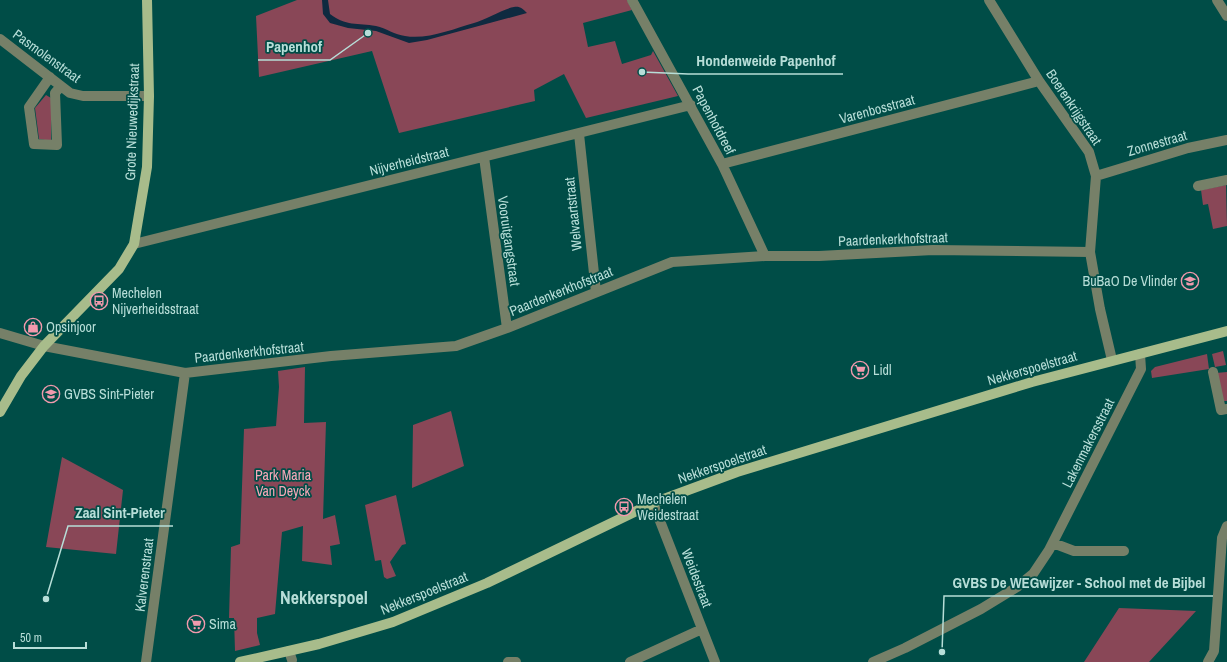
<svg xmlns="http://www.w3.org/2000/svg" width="1227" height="662" viewBox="0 0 1227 662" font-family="'Archivo Narrow',sans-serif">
  <rect width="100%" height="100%" fill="#004d47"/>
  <!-- green -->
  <path fill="#894757" d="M297,0H627L632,10L583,23L588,47L615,41L622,64L651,55L653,51L678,96L586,118L564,74L534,90L535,101L399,133L372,51L259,77L256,16Z
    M46,95L51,98V141L39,139L35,108Z
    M1226,185L1227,226L1213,229L1208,204L1203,205L1201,190Z
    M1223,351L1226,365L1215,367L1212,354Z
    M1207,354L1209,369L1152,378L1151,371L1155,367Z
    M305,367L304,423L326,422L323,519L335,515L340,544L330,546L332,565L302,561L303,526L282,532L275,614L257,618V633L260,645L235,651L234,618H229L231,547L240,544L244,429L276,426L279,387L278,371Z
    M1227,372V401H1222L1216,373Z
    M451,411L464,466L412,488L413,425Z
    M62,457L123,490L116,554L46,547Z
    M396,495L406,544L402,545L390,562L396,576L387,579L384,577L381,560L375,561L365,505Z
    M1119,608L1196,611L1149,662H1084Z"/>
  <!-- water -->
  <path fill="#0f2a40" d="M322,0H328L330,14C345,26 358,23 376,26C386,28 395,35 405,36C427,40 453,29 474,23C485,20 505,8 514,7C520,6 523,9 527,13L427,40L409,43L376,31L348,28L330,23L323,14Z"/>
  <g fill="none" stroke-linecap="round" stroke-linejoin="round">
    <!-- minor -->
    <path stroke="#768068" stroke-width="10" d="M632,0L722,164L765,256
      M989,0L1039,81L1089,152L1096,176L1090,252L1100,309L1112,360
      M1217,0L1227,16
      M0,39L70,93L83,96H149
      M50,77L29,107L34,144L57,145L55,93L61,86
      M579,134L596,292
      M484,157L507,328
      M722,164L1039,81
      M1096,176L1188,148L1227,140
      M1198,186L1227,180
      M134,244L691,105
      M0,333L44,346L185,373L331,356L456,346L507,328L672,262L765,256H819L933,250L1090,252
      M1213,372L1221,410L1227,409
      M653,503L715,662
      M1053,543L1074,551H1124
      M289,651L292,660
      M146,662L185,373
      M508,662H516
      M630,662L702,629
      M873,662L905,648L981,609L1017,587L1033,574L1049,550L1141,369L1140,354
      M1208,662L1214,651L1222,538L1227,526"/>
    <!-- major -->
    <path stroke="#a8bc8b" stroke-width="10" d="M0,412L21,376L44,346L119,269L134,244L147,167L149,96L147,0
      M240,662L319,644L393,622L487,583L653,503L737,472L1032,382L1227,331"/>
  </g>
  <!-- icons -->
  <defs>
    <symbol id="school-ring" viewBox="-11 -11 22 22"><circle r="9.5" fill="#004d47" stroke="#f29aad" stroke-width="1.5"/><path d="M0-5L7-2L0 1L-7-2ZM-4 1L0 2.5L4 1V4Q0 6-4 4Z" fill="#f29aad"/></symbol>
    <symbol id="bus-ring" viewBox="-11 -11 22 22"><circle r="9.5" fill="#004d47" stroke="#f29aad" stroke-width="1.5"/><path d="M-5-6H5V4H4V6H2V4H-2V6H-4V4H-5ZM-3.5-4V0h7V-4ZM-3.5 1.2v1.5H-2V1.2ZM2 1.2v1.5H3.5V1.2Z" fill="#f29aad"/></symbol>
    <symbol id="shop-ring" viewBox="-11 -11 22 22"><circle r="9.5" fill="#004d47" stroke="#f29aad" stroke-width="1.5"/><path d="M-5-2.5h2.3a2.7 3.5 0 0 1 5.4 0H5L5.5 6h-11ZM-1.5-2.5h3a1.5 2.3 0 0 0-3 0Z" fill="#f29aad"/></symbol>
    <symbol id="supermarket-ring" viewBox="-11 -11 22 22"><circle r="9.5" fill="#004d47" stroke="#f29aad" stroke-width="1.5"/><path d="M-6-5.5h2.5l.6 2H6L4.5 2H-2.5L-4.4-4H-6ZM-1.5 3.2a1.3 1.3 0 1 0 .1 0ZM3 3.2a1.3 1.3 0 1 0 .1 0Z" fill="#f29aad"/></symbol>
  </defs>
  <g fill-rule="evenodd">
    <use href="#school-ring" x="1180" y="271" width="20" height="20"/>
    <use href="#bus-ring" x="89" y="291" width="20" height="20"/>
    <use href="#shop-ring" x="23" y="317" width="20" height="20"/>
    <use href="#supermarket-ring" x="850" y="360" width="20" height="20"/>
    <use href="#school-ring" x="41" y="384" width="20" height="20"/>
    <use href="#bus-ring" x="614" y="497" width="20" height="20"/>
    <use href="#supermarket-ring" x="186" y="614" width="20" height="20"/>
  </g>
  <g text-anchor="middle" stroke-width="3.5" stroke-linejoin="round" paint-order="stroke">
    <!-- street labels -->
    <g font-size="14" fill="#b7ded8" stroke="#004d47">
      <text transform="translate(47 56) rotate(36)" y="5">Pasmolenstraat</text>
      <text transform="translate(1074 107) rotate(56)" y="5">Boerenkrijgstraat</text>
      <text transform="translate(877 109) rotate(-15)" y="5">Varenbosstraat</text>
      <text transform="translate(714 120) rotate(62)" y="5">Papenhofdreef</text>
      <text transform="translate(132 122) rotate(-88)" y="5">Grote Nieuwedijkstraat</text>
      <text transform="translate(1157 143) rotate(-16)" y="5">Zonnestraat</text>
      <text transform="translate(409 161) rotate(-14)" y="5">Nijverheidstraat</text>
      <text transform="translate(573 214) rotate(-96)" y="5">Welvaartstraat</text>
      <text transform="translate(893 239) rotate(-2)" y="5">Paardenkerkhofstraat</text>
      <text transform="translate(509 241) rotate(82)" y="5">Vooruitgangstraat</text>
      <text transform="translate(561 291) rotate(-22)" y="5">Paardenkerkhofstraat</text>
      <text transform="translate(249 352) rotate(-6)" y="5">Paardenkerkhofstraat</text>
      <text transform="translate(1032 368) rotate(-16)" y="5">Nekkerspoelstraat</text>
      <text transform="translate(1088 443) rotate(-63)" y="5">Lakenmakersstraat</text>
      <text transform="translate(722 464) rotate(-19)" y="5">Nekkerspoelstraat</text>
      <text transform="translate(144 575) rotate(-83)" y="5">Kalverenstraat</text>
      <text transform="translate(697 578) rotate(69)" y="5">Weidestraat</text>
      <text transform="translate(424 593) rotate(-22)" y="5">Nekkerspoelstraat</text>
    </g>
    <!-- poi labels -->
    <g font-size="14" fill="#b7ded8" stroke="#004d47" text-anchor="start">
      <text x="1177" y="286" text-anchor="end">BuBaO De Vlinder</text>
      <text x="112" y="298">Mechelen<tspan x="112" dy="16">Nijverheidsstraat</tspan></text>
      <text x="46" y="332">Opsinjoor</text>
      <text x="873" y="375">Lidl</text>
      <text x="64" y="399">GVBS Sint-Pieter</text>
      <text x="637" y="504">Mechelen<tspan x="637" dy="16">Weidestraat</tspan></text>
      <text x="209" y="629">Sima</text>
    </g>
    <!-- park labels -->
    <g font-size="14" fill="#f8a8b9" stroke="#004d47">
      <text x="283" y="480">Park Maria<tspan x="283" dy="16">Van Deyck</tspan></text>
    </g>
    <!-- district labels -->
    <g font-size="18" font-weight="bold" fill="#b7ded8" stroke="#004d47">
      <text x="324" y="604">Nekkerspoel</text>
    </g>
  </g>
  <!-- callouts -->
  <path fill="none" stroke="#b7ded8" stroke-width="1.5" d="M368 33L330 60H258M642 72L688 74H843M46 599L68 526H173M942 652L944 596H1213"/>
  <g fill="#b7ded8" stroke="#004d47" stroke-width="1.5">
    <circle cx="368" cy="33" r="4"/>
    <circle cx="642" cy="72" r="4"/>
    <circle cx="46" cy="599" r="4"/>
    <circle cx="942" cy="652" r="4"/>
  </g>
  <g font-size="15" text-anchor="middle" font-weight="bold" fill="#b7ded8" stroke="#004d47" stroke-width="3.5" stroke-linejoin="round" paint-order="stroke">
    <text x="294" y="52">Papenhof</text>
    <text x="766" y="66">Hondenweide Papenhof</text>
    <text x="120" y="518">Zaal Sint-Pieter</text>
    <text x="1079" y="588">GVBS De WEGwijzer - School met de Bijbel</text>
  </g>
  <!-- scale -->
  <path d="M14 642v6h72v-6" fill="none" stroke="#b7ded8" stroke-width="2"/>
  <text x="20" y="642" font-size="12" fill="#b7ded8" stroke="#004d47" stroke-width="3" paint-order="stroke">50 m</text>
</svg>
